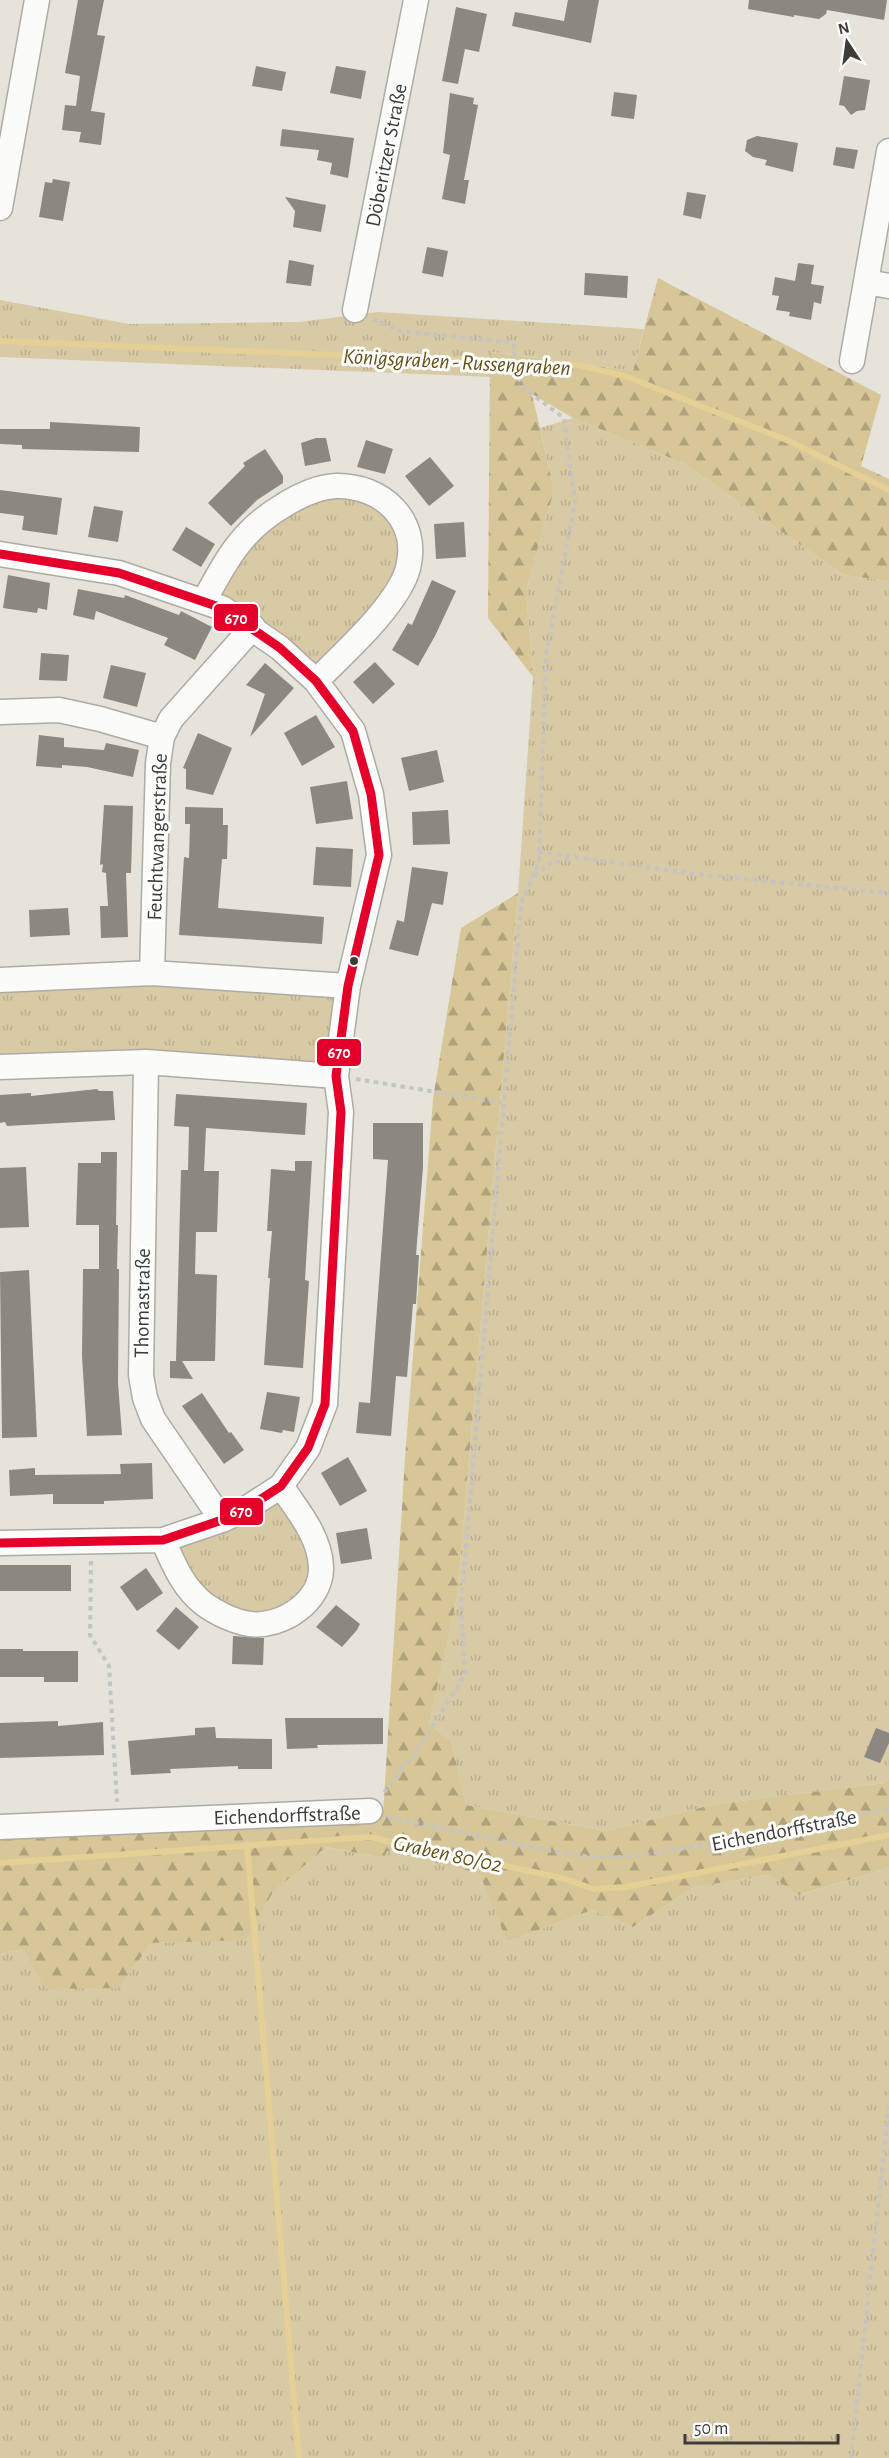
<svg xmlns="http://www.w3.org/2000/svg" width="889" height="2458" viewBox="0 0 889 2458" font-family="'Alegreya Sans',sans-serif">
  <defs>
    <pattern id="grass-tufts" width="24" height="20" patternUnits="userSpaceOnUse" patternTransform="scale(1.5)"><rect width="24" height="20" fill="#d8caa4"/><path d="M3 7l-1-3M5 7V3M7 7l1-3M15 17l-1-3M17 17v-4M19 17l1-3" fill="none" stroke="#baae8e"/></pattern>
    <pattern id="forest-firs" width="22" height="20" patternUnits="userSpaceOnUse" patternTransform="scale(1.5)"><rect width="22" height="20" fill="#d7c697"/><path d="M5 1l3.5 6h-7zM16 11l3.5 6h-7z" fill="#b0a27c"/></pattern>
  </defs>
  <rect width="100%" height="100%" fill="#e6e3da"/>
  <!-- grass -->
  <path fill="url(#grass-tufts)" d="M0,300L129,324L299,322L378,312L644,329L633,371L491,352L492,377L0,357Z
    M573,418L683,463L844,575L889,581V1777L885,1783L716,1804L605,1831L466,1805L451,1740L429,1725L457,1597L518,893L533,677L526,591L554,490L540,428Z
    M336,487L392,507L406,569L315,677L207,600L258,525Z
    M0,982L346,988L334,1074L0,1065Z
    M281,1489L303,1521L316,1581L277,1619L222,1613L166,1542Z
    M325,1847L384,1858L387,1851L481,1874L507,1942L592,1910L633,1927L694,1887L770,1875L799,1895L889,1868V2458H0V1954L24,1949L119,1988L151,1943L246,1939L273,1892Z"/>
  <!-- forest -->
  <path fill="url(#forest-firs)" d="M658,278L881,395L861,466L889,479V581L844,575L683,463L573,418L532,394L554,490L526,591L533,677L488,618L490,352L633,371Z
    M518,893L457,1597L429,1725L451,1740L466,1805L605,1831L716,1804L885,1783L889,1777V1868L798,1895L770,1875L694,1887L633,1927L592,1910L507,1942L480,1874L387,1851L384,1858L326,1847L273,1892L246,1940L151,1943L119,1988L45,1989L24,1949L0,1954V1832L171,1828L383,1815L405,1458L433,1099L461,928Z"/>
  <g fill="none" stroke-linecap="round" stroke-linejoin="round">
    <!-- stream -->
    <path stroke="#e4cf95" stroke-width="6" d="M0,341L578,365L625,376L789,441L889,490
      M247,1845L299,2458
      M0,1863L369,1837L562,1878L594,1889L626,1887L889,1835"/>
  </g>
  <!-- building -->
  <path fill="#8b8882" d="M78,0H104L97,35L105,36L91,111L105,113L101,145L79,142L81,132L62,130L65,105L76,106L80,76L65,73Z
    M568,0H599L591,43L512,26L515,12L564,21Z
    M749,0H887L884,20L827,10L826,14L819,19L794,15V17L748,9Z
    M456,7L487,14L479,52L465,49L458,84L442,81Z
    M256,66L286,72L282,91L252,86Z
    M336,66L366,71L361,99L330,93Z
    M844,76L870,80L865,110L857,111L851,115L844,106L839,105Z
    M614,92L637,95L634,119L611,116Z
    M450,93L474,98L473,104L478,105L464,180H469L465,204L442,199L450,155L443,153Z
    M282,129L354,138L348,178L330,174L332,163L317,160L319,150L280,146Z
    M757,136L798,143L793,172L765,165L767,160L753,157L745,151L747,140Z
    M836,147L858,150L854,169L833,165Z
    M53,179L70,182L63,221L39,217L45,182L52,183Z
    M687,192L706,195L701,219L683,215Z
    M285,197L326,205L321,232L293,227L295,211Z
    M427,247L448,251L443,277L422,273Z
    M289,260L314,265L311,286L286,283Z
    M798,263L814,265L811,284L824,286L821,304L814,302L811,320L789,316L790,312L776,310L779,296L772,295L775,277L795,281Z
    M585,273L628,276L627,298L584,295Z
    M50,422L140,427L139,452L22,449V445L0,444V429H50Z
    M316,438H326L331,461L305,466L301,443Z
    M366,440L393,449L385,474L357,467Z
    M265,449L283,476V483L257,500L231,526L208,503L245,466L243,463Z
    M430,457L454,486L429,506L405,476Z
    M0,490L62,498L57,535L22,530L24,516L0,513Z
    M94,506L123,511L118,542L88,537Z
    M464,522L466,557L436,559L434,524Z
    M186,527L215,544L201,567L172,550Z
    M8,575L50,583L47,610L38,608L37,613L3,608Z
    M432,580L456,591L435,636L418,666L392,650L408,623L412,625Z
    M78,589L124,598L125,595L179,615L181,611L212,627L195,660L164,645L168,638L96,611L94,620L73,615Z
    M41,653L69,655L67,681L39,680Z
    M375,662L395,684L373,704L353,682Z
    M265,663L294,688L250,737L265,694L246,685Z
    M111,665L146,673L137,707L103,698Z
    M316,715L335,747L302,766L284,733Z
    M198,733L232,748L213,795L186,789V769L183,768Z
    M39,735L64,738V747L104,750L106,743L139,750L133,777L87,767L62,765V768L36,766Z
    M437,750L444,782L409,791L401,758Z
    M347,781L353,819L316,824L310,787Z
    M104,805L133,806L131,873H126L128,937L101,938L100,906H108L106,873L102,872L103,864L100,865Z
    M185,807L223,808V825H228L227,859H222L218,908L324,917L322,944L179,935L184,857L189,858L190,824H185Z
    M448,810L450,844L413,845L412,812Z
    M316,847L353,849L351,887L313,885Z
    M412,867L448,872L443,905L432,903L418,956L389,949L397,920L404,922Z
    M68,908L70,935L30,937L29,910Z
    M97,1089L99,1091H113L115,1120L7,1126L5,1122L0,1123V1095L31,1093V1096Z
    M176,1094L307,1103L305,1135L206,1128L204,1171H219L217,1232H196L195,1274L217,1275L215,1361H182L193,1379L170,1378V1361H176L181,1170H188L189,1127L174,1126Z
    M373,1123H423V1167L416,1255H419L416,1304H413L407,1377L396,1376L391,1436L356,1433L359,1402L370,1403L388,1160L373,1159Z
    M101,1152H117L116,1225H118L117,1269H119L118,1383L122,1435L87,1436L82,1356L83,1269H99V1225H76L78,1163H101Z
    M295,1161H312L305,1280L309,1281L303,1368L264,1365L270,1278H268L272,1231H267L271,1169L295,1171Z
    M26,1167L29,1227L0,1228V1168Z
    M29,1270L37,1437L2,1438L0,1272Z
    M267,1392L300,1397L294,1432L283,1430L282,1433L260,1429Z
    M202,1393L229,1433L231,1432L244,1450L224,1464L182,1406Z
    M348,1457L367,1491L340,1506L321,1473Z
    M152,1463L153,1499L104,1501V1504H53V1494L10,1496L9,1470L35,1468V1475L121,1474L120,1464Z
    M367,1528L372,1559L341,1564L336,1533Z
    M0,1565H71V1591H0Z
    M146,1568L163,1593L137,1611L120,1587Z
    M336,1605L360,1624L357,1630L342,1647L316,1627Z
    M176,1607L199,1627L179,1650L156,1631Z
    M233,1636L264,1638L263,1665L232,1664Z
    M0,1649H23V1651H78V1682H44V1677H0Z
    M285,1718H383V1744L317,1745L318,1748L287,1749Z
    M58,1721V1726L103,1722L104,1755L0,1758V1723Z
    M215,1727L216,1738L272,1739V1769H238V1766L170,1769L171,1773L131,1775L128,1741L195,1735V1728Z
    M876,1728L889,1733V1743L880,1763L864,1757Z"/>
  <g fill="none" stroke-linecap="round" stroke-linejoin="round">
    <defs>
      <path id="minor" d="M0,208L37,0
        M866,282L889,286
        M355,310L416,0
        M852,361L889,151
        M0,554L119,573L222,608L280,648L316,681L353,731L371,794L379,855L348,986L336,1076L341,1112L325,1404L308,1448L281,1486L244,1510L222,1520L163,1540L0,1543
        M204,601C225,562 241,531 281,507C298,496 316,487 336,486C382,485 420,520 408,568C399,604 342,655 316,681
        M0,712L59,710L100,719L162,737
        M152,973L158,763L162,737L171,719L253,627
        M0,980L152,973L348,986
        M146,1062L141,1375L145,1398L153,1419L222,1520
        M0,1067L146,1062L336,1076
        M163,1540C173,1563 183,1588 204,1604C216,1613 235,1622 250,1624C282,1628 322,1601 321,1567C320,1536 297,1510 281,1486
        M0,1827L370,1811"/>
    </defs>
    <!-- minor casing -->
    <use href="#minor" stroke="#aeaba5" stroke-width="27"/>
    <!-- path -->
    <path stroke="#c6c4c2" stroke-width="4" stroke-dasharray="4.5 4.5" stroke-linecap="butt" d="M373,319L400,331L513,343L515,351L512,368L525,389L564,418L575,502L546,655L539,862L521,904L461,1605L465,1675L419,1747L383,1794
      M539,852L696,874L889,893
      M534,876L551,863L572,859
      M356,1079L504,1103
      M91,1561L90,1635L109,1666L117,1802
      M388,1817L551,1851L592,1857H630L730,1841L889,1809
      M851,2458L889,2106"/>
    <!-- minor -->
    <use href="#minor" stroke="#fbfbf9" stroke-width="24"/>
    <defs>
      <path id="bus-1" d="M0,554L119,573L222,608L280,648L316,681L353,731L371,794L379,855L348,986L336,1076L341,1112L325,1404L308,1448L281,1486L244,1510L222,1520L163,1540L0,1543"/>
    </defs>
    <!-- bus-1 casing -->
    <use href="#bus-1" stroke="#fff" stroke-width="14"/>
    <!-- bus-1 -->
    <use href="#bus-1" stroke="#e4002b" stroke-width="9"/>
  </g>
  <!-- markers -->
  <circle fill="#3e3c36" stroke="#fff" stroke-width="2" cx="354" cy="961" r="5"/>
  <g text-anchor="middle" stroke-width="6" stroke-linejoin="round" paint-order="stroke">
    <!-- street labels -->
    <g font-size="21" fill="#3e3c36" stroke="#fff">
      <text transform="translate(386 155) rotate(-79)" y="7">Döberitzer Straße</text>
      <text transform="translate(157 837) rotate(-88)" y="7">Feuchtwangerstraße</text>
      <text transform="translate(142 1303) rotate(-89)" y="7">Thomastraße</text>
      <text transform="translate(287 1815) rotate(-2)" y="7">Eichendorffstraße</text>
      <text transform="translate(784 1830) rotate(-11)" y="7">Eichendorffstraße</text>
    </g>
    <!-- water labels -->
    <g font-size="22" font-style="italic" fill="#645115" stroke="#fff">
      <text transform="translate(457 361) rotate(3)" y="8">Königsgraben - Russengraben</text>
      <text transform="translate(448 1853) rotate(12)" y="8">Graben 80/02</text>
    </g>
  </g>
  <g stroke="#fff" stroke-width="2">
    <rect x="213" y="603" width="46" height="29" rx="6" fill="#e4002b"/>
    <rect x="316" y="1038" width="46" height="29" rx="6" fill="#e4002b"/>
    <rect x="219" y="1497" width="45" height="29" rx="6" fill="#e4002b"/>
  </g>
  <g font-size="16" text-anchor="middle" font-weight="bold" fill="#fff">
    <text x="236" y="624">670</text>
    <text x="339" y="1058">670</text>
    <text x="241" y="1517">670</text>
  </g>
  <!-- north arrow -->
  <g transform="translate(847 42) rotate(347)" stroke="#ffffff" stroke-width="4.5" paint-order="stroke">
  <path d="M0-4.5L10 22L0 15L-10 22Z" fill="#3e3c36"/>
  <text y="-9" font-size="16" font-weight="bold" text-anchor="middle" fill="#3e3c36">N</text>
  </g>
  <!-- scale -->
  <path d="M685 2434v9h153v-9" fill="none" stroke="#3e3c36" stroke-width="3"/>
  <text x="694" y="2434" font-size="18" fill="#3e3c36" stroke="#ffffff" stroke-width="4.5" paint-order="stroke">50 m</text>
</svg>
